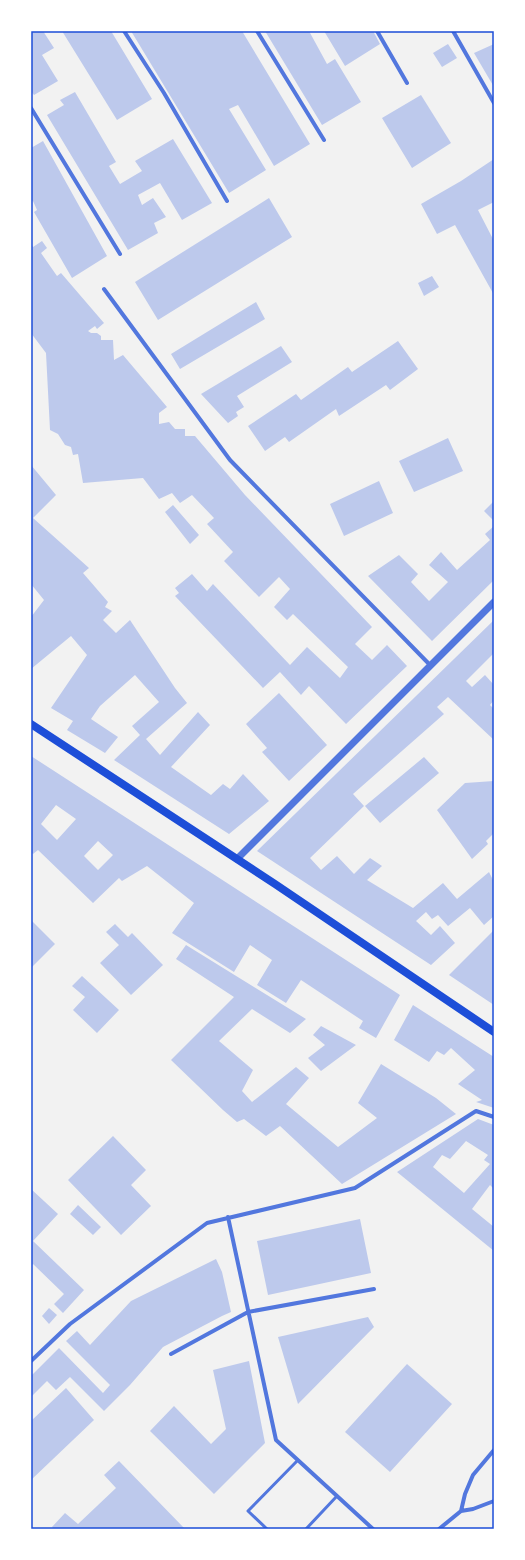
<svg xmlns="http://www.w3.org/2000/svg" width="525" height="1560" viewBox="0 0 525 1560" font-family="Helvetica,sans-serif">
  <rect width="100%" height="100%" fill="#f2f2f2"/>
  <!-- building -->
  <path fill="#bdc9ec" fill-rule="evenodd" d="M31,31H43L54,48L42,55L58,81L34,95L31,91Z
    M62,31H111L152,99L117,120Z
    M131,31H242L310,144L274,166L238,105L229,109L266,170L229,193Z
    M265,31H309L327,64L335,59L361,102L322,125Z
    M324,31H373L380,44L345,66Z
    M448,44L457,58L442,67L433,53Z
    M494,44V87L474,53Z
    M75,92L116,162L109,166L120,184L142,171L135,161L173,139L212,203L182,220L160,183L138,195L142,205L153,198L166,217L154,223L158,233L128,250L47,115L64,105L60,100Z
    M421,95L451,143L412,168L382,118Z
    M43,141L107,256L72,278L34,212L37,210L33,201L31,202V148Z
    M494,159V202L478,210L494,241V295L455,225L437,234L421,204L461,181Z
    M269,198L292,237L158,320L135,282Z
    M42,241L47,248L41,253L57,276L61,273L104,323L97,329L95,326L88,331L91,333H97L101,336V340H113L114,360L123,355L167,407L159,413V424L169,422L175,429H185V436H195L245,495L372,627L355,644L372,660L387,645L407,666L346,724L309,686L301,695L280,672L263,688L175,596L179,593L175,588L192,574L207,591L213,584L290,665L307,647L340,678L348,667L293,614L287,620L274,607L290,589L279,577L259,597L224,561L233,552L207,524L214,518L192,495L180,503L172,493L159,499L143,478L83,483L78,454L73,455L71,447L65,445L58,434L50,430L46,353L31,333V244L33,247Z
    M432,276L439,287L424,296L418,283Z
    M256,302L265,319L180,369L171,354Z
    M398,341L418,369L390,390L386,385L339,416L336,409L289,442L285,437L265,451L248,426L296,394L301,400L348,367L352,372Z
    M281,346L292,362L237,396L244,407L236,412L238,416L228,423L201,394Z
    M448,438L463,471L414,492L399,461Z
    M31,465L56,495L33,518L89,568L83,573L108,602L105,607L112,611L103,620L116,633L130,620L175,688L187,703L146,739L160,755L198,712L210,725L171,767L211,795L223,784L230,789L243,774L269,801L229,834L114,760L140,735L132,726L159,702L135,675L100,706L91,719L118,737L105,753L67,730L73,721L51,708L87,655L71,636L31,669V617L44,600L31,584Z
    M379,481L393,513L344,536L330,504Z
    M494,501V521L484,511Z
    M173,505L199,535L190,544L165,512Z
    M494,526V580L432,641L368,576L399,555L418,574L411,582L429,601L448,582L429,565L441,552L457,570L490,540L485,534Z
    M494,620V653L466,681L472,687L485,675L494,685V700L490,705L494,709V740L448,697L437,707L444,714L353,794L364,806L310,858L321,870L337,856L354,874L370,858L382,866L367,880L413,908L443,883L457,899L489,872L494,882V916L484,925L470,908L448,926L438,915L432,919L426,912L416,921L431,935L440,926L455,943L431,965L257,851Z
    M279,693L327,745L289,781L262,752L267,748L246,724Z
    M31,756L400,995L376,1038L359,1028L363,1021L301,980L286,1003L257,985L272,960L250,945L234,972L172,933L194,903L147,866L122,881L119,878L93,903L38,850L33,854L31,852ZM56,805L76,819L57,840L41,824ZM98,841L113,855L98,870L84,856Z
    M424,757L439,773L380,823L365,806Z
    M494,781V833L486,841L488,844L472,859L437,810L465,783Z
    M31,920L55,944L31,968Z
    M115,924L128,937L132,933L163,965L131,995L100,963L119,945L106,932Z
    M494,930V1005L449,975Z
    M186,945L306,1019L290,1033L252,1009L219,1041L253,1070L242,1091L252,1102L296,1067L309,1078L286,1104L338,1147L377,1118L358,1103L381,1064L436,1098L456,1114L342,1184L280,1126L266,1136L244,1119L237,1122L223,1110L171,1060L234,997L176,959Z
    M82,976L119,1010L97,1033L73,1010L85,997L72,986Z
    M413,1005L494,1057V1108L476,1102L482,1100L458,1084L475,1070L451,1048L444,1055L437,1051L429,1062L394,1040Z
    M321,1026L356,1045L321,1071L308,1058L325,1045L313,1035Z
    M478,1119L494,1125V1189L490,1185L472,1209L494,1227V1251L397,1172ZM466,1141L488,1155L484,1160L490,1164L464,1193L433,1167L442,1155L450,1159Z
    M113,1136L146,1170L131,1185L151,1206L121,1235L68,1180Z
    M31,1189L58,1214L33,1241L84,1290L63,1313L54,1304L64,1294L33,1264L31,1266Z
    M78,1205L101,1227L93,1235L70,1214Z
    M360,1219L371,1273L268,1295L257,1241Z
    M216,1259L222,1272L231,1312L222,1316L163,1347L130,1385L104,1411L70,1377L56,1390L47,1381L31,1397V1376L59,1348L103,1393L110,1385L66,1341L77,1331L90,1345L131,1301Z
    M49,1308L57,1315L49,1324L42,1316Z
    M368,1317L374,1327L298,1404L278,1337Z
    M249,1361L265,1443L214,1494L150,1431L174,1406L211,1444L226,1429L213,1370Z
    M407,1364L452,1404L390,1472L345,1432Z
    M66,1388L94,1420L31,1480V1421Z
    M119,1461L185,1529H54L52,1527L65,1513L78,1524L116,1488L104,1475Z"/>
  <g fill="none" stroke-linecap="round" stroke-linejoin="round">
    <!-- service -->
    <path stroke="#5277de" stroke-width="3" d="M267,1529L248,1511L298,1460
      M306,1529L337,1496"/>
    <!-- minor -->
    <path stroke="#5277de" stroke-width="4" d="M124,31L164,93L227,201
      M257,31L324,140
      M377,31L407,83
      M453,31L494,103
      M31,108L120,254
      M104,289L230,460L431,666
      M228,1217L276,1440L373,1529
      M171,1354L248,1312L374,1289
      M31,1361L70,1324L207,1223L355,1188L476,1111L494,1117
      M461,1511L465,1494L473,1475L494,1450
      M439,1529L461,1511L473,1509L494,1501"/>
    <!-- tertiary -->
    <path stroke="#5277de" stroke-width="7" d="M237,859L494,602"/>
    <!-- secondary -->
    <path stroke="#1d4ed8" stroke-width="8" d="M31,724L275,884L494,1032"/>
  </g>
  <!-- border -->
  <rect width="525" height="1560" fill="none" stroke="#ffffff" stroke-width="64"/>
  <rect x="32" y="32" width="461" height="1496" fill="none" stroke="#1d4ed8" stroke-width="1.5"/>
</svg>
